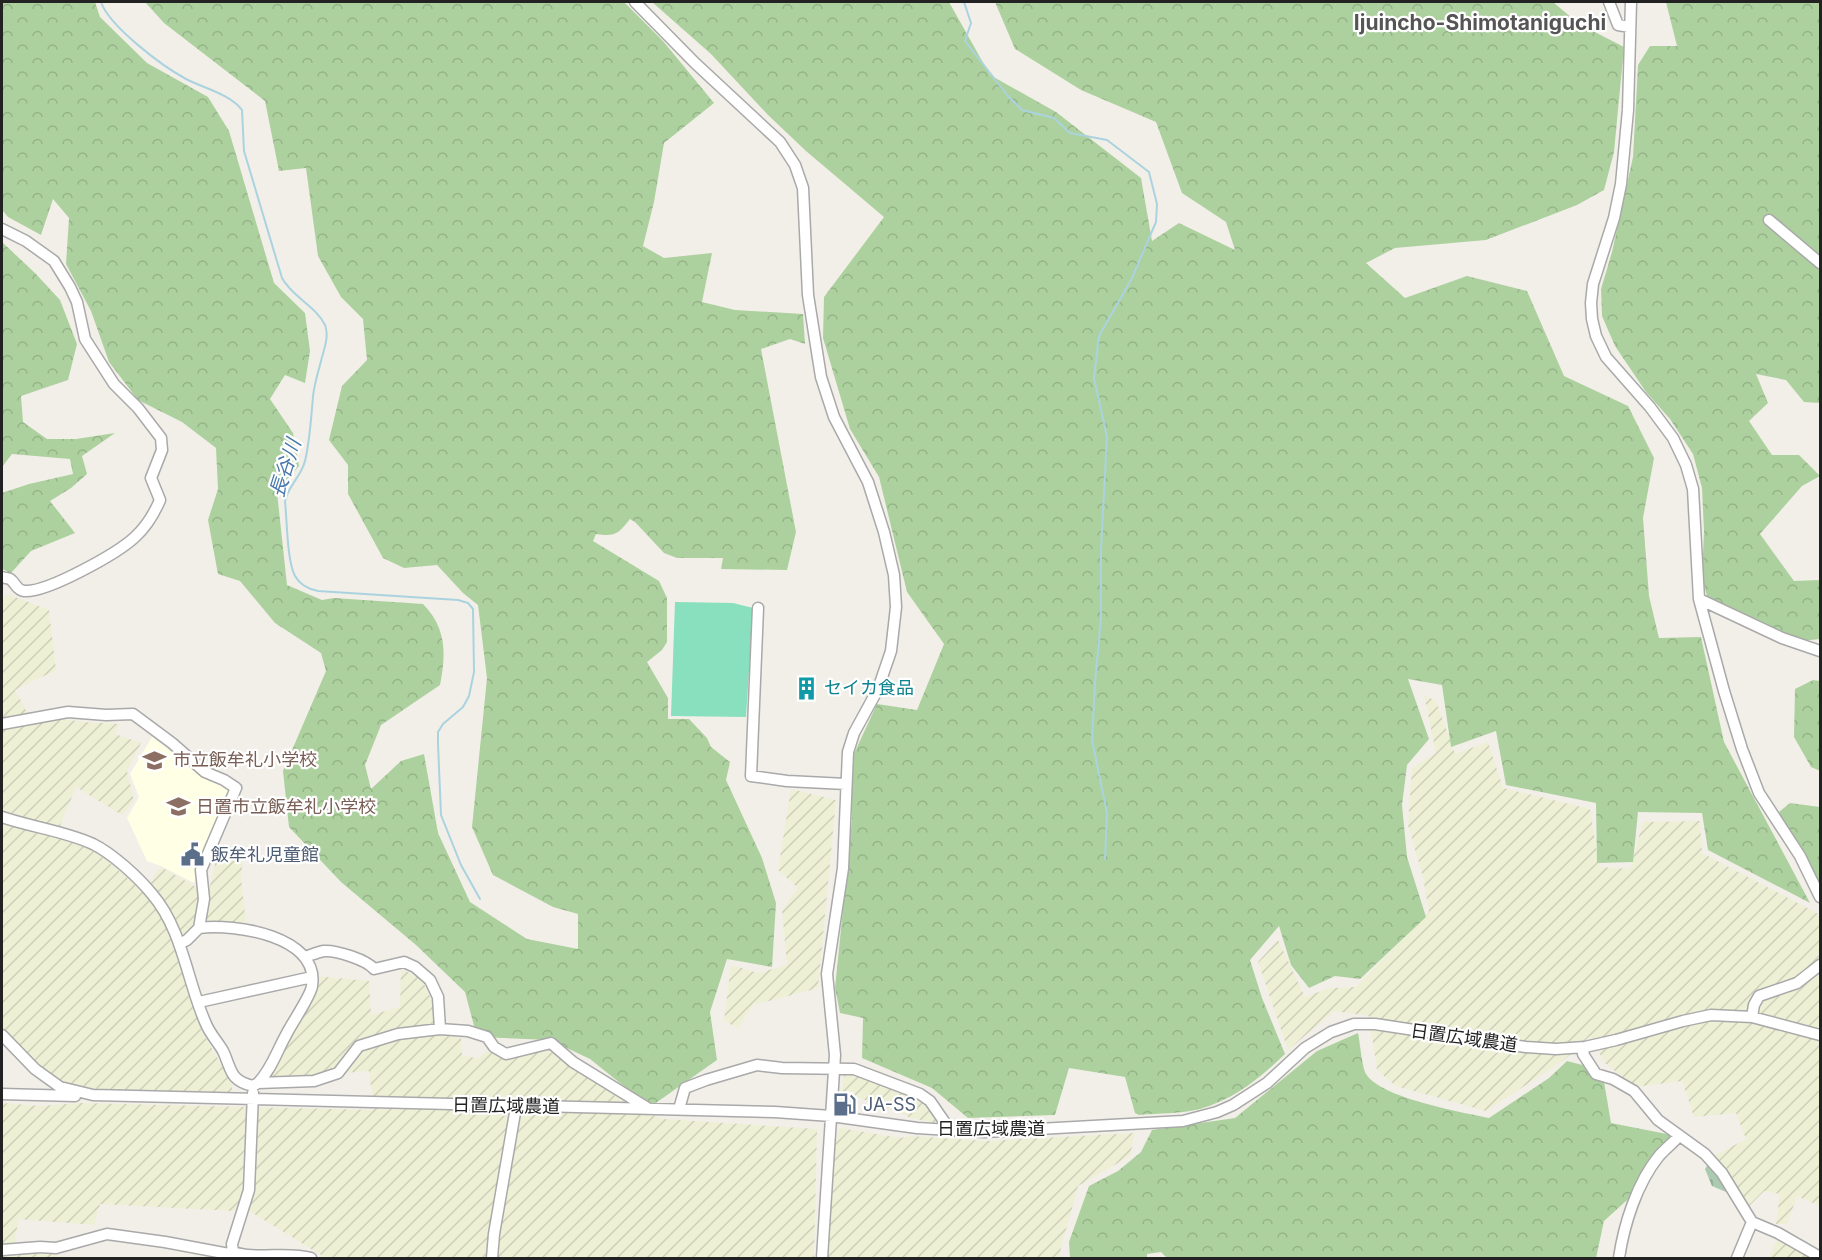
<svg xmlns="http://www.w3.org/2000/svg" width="1822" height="1260" viewBox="0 0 1822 1260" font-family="Inter,'Noto Sans JP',sans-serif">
  <defs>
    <pattern id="farmland-furrows" width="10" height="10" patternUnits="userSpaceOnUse" patternTransform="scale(1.5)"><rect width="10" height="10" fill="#eef0d5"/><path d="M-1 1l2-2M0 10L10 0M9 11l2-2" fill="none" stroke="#ccceb7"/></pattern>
    <pattern id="forest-crowns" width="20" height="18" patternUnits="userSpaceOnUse" patternTransform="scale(1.5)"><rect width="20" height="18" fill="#add19e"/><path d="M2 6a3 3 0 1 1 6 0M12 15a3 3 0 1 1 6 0" fill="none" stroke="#95b388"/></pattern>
    <pattern id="cemetery-stones" width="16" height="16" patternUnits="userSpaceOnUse" patternTransform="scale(1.5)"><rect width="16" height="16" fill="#aacbaf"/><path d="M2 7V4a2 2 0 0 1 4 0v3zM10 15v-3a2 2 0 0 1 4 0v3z" fill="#92ae96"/></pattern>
  </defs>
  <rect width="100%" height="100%" fill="#f2efe9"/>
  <!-- education -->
  <path fill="#ffffe5" d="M152,737L185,763L230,790L194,883L161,866L147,861L127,818L139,797L130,774Z"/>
  <!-- farmland -->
  <path fill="url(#farmland-furrows)" d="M7,594L49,610L56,670L15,690L28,714L84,722L119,724L115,734L141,743L127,771L134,801L122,815L76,787L59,828L2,810V600Z
    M1424,695L1436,701L1455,754L1488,742L1503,788L1590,809L1599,867L1630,869L1643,822L1700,821L1702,853L1817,913L1820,918V1206L1797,1196L1787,1224H1776L1780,1194L1764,1191L1749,1206L1732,1177L1712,1157L1746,1139L1736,1113L1694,1117L1682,1081L1635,1087L1605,1063L1590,1036L1563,1061L1486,1111L1396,1086L1377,1070L1369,1016L1334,1011L1288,1050L1258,962L1278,940L1305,997L1330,988L1356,987L1429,912L1423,877L1408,825L1412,768L1436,753Z
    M791,789L836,800L818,988L753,1005L738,1028L724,1021L731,965L758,973L787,965L782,910L798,888L778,870Z
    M2,821L68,840L89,849L105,859L145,893L158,870L163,868L208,894L219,848H244L241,877L246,925L194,929L189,934L183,935L174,948L201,1030L232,1083V1093L109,1091L62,1083L13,1042L2,1029Z
    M401,969L422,979L434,1006L442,1035L461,1038L462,1055L479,1059L485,1052L547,1049L627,1104L662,1119L817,1129L814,1258H326L251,1212L100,1204L94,1225L18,1219L15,1244L60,1256V1258H2V1103L40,1106L81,1103L374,1110L369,1071L344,1073L336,1068L323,1074L266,1078L315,976L369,981L371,1015L400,1007Z
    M845,1071L878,1080L926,1102L938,1117L937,1123L911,1118L874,1102L841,1094Z
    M840,1128L901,1138L909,1136L987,1141L1135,1133L1130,1156L1078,1186L1060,1252L1061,1258H825V1244L836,1140Z
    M1777,1240L1814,1258H1769Z"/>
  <!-- forest -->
  <path fill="url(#forest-crowns)" d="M2,2H95L100,17L147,63L208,97L229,131L274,283L305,313L310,351L305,383L285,375L270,399L293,433L299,466L277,492L287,585L322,600L334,598L423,604C447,628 446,655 440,685L381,725L365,765L371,789L401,761L424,754L438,833L470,902L527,939L578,949V914L553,907L493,875L472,827L487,678L478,605L463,593L437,565L404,568L383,558L348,494V465L329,440L342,386L367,360L363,319L341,297L318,256L306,168L279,171L265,101L164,23L145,2H624L663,41L714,103L664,143L654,202L643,246L664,258L712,253L702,302L735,310L803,314L805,344L790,339L761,349L796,532L787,570L721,569L723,558H677L664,553L635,522L630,519C618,534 615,537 596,534L593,541L659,581L667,598V642L662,650L647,662L668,698V719H689L707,738L711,747L730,762L726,780L762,858L776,903L772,967L727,959L710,1012L717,1060L650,1107L590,1059L550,1040L477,1037L465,992L416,945L341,882L289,827L283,771L326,671L321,653L275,623L240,581L218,574L208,520L218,489L216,448L182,422L138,400L109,362L91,311L66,264L69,218L53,199L41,235L8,217L2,210Z
    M652,2H949L990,75L1056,112L1141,178L1152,241L1179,223L1235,250L1226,222L1182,193L1156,122L1081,90L1015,49L995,2H1553L1579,24L1624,47L1614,152L1604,190L1577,205L1486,240L1395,248L1366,263L1405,298L1467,276L1527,291L1564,376L1628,406L1654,458L1643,518L1649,596L1659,638L1701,637L1724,742L1810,903L1708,850L1702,813L1638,812L1633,862L1597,863L1596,803L1506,785L1496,731L1451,747L1442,685L1408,679L1429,739L1407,765L1402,805L1407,857L1426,917L1360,979L1335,976L1309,988L1291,965L1279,926L1250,960L1262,998L1285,1054C1260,1078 1235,1099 1200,1109C1181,1114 1159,1113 1139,1115L1135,1113L1125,1077L1069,1068L1055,1115L968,1118L932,1088L862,1058L863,1018L840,1013L835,988L852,820V758L877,704L917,710L944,644L907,592L879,477L850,429L823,338L824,297L884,217L806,151L768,115L711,54Z
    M1666,2H1820V403L1804,402L1786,380L1756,374L1768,403L1749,421L1772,455H1799L1820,476L1802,486L1760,534L1794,581L1820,580V639L1801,641L1745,620L1707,596L1702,577L1704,531L1702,488L1693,454L1670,419L1646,392L1615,346L1602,316L1601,289L1612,252L1633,157L1638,65L1650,46H1677Z
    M2,242L36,274L60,300L77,344L68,380L21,396L23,422L47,439H76L115,433L82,456L87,474L71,488L50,501L75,533L31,551L11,573L2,569V493L29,484L73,474L70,459L12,454L2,467Z
    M1813,680L1820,681V771L1811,767L1794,737L1795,689Z
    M1790,803L1820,807V886L1779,812Z
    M1358,1033C1360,1042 1362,1067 1366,1074C1381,1098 1461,1112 1489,1118L1549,1078L1567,1061L1602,1070L1611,1123L1677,1136L1637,1191L1604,1221L1596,1258H1167L1161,1252L1147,1254V1258H1070L1069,1242L1089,1186L1118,1171L1141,1152L1152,1130L1235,1118L1317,1051Z"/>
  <!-- cemetery -->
  <path fill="url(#cemetery-stones)" d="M1708,1164L1721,1177L1726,1192L1712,1186L1705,1169Z"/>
  <!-- pitch -->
  <path fill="#88e0be" d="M675,602L733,603L753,608L746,717L671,716Z"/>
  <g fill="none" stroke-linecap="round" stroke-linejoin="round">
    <!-- stream -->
    <path stroke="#aad3df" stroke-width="2" d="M101,2C109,26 162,66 186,79C203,88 230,94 242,110L244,151L282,278C292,297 315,305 325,325C329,335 325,347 322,357C319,370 314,384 313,397C311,418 310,440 305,461C301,477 288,486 285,501C287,520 287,561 295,576C300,585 308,589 318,591L458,600L468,603L473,609L474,672L469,696L463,707L443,724L438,732V744L441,815L461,865L480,899
      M964,2L971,23L965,41L1008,96L1022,110L1054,118L1070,133L1107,140L1149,172L1157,204L1156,222L1131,280L1099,336L1094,378L1107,437L1101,549V619L1095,683L1092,740L1107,813L1105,859"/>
    <defs>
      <path id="minor" d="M635,2L695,63L780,142L795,165L803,188L808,295L821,377L834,417L868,482L884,532L894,575L896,607L891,651L878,689L854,733L848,752L843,868L827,974L835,1055L822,1258
        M1609,2L1618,25L1630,27
        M1631,2L1628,110L1621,184L1614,218L1593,284L1591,303L1592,319L1596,336L1606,357L1650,407L1673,438L1686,465L1693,489L1699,599L1724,691L1742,749L1759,793L1800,856L1820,897
        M1769,220L1820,263
        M2,229L26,241L54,261L70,287L77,302L85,339L114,384L138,408L161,438L162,450L151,478L160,500C154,514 147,526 135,537C118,553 47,593 24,591C16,590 16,583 10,579C8,578 4,578 2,577
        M1699,599L1782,638L1820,651
        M758,608L751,776L787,781L846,784
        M2,724L68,712L106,715L133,714L172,743L205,772L224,780L236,788L201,870L204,899L199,928
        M2,817C31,827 65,831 93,844C113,854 138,877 152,894C183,930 187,982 206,1024C210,1034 218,1042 223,1051C232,1070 229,1080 253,1086L258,1083L314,1081L338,1073L359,1046L398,1034L440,1029L468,1031L487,1037L494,1047L506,1054L551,1043L573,1062L646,1107
        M179,944L187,940L199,928C234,923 320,936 312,986C311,996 291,1024 286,1035C277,1051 271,1070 258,1083
        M305,957C311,955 318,952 324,951C336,950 367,960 374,969L404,962L415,967L430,980L438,997L440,1029
        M199,1002L312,977
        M1752,1017L1754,1005L1759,996L1797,983L1820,965
        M2,1035L35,1069L60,1087L93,1095L775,1112L831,1116L917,1128L984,1132L1183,1121L1217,1112L1233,1105L1267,1083L1305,1048L1331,1032L1354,1024H1375L1526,1047L1556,1049L1585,1047L1616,1040L1683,1021L1711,1015L1752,1017L1820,1035
        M1585,1047L1583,1054L1596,1074L1613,1079L1634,1091L1658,1120L1705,1154L1722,1173L1752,1222L1778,1233L1820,1257
        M2,1094L75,1096
        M679,1109L685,1088L706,1080L757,1065L782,1068L854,1069L920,1094L930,1101L950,1130
        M2,1250L40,1247L56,1248L107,1234L165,1242L229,1254L233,1252C257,1260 286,1251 311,1258
        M233,1252L232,1244L249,1190L253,1093
        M492,1258L494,1234L516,1107
        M1619,1258C1624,1224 1637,1183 1659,1156C1665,1149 1673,1143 1679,1136
        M1737,1258L1752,1222"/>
    </defs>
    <!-- minor casing -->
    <use href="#minor" stroke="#a9a9a9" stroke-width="13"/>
    <!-- minor -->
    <use href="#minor" stroke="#fff" stroke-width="10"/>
  </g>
  <!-- icons -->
  <defs>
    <symbol id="building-bare" viewBox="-9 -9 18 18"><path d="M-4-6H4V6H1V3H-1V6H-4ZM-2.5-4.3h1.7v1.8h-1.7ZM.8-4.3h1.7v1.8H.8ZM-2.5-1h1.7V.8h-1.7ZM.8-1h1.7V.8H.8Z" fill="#0f9aa8" stroke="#fff" stroke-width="2.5" paint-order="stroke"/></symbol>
    <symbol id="school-bare" viewBox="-9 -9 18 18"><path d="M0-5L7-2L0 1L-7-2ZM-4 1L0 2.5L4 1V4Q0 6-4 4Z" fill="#8d6e63" stroke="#fff" stroke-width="2.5" paint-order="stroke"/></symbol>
    <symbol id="civic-bare" viewBox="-9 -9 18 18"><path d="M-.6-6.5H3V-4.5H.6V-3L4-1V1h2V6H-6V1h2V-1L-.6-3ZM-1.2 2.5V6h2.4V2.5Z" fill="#5c6f8a" stroke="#fff" stroke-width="2.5" paint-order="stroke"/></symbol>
    <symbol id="fuel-bare" viewBox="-9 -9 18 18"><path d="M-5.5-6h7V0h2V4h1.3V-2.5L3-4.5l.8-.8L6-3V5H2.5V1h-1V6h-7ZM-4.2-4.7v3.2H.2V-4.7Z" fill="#5c6f8a" stroke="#fff" stroke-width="2.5" paint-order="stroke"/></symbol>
  </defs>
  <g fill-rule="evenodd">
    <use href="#building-bare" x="790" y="672" width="33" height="33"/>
    <use href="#school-bare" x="138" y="744" width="33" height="33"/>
    <use href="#school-bare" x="162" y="790" width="33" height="33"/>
    <use href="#civic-bare" x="176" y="838" width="33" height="33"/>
    <use href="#fuel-bare" x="828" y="1088" width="33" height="33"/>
  </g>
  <g text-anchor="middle" stroke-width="4.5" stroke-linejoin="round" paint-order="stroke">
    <!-- culture labels -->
    <g font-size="18" fill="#0d838f" stroke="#fff" text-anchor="start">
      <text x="824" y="694">セイカ食品</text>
    </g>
    <!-- education labels -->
    <g font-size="18" fill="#785e54" stroke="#fff" text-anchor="start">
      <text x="173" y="766">市立飯牟礼小学校</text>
      <text x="196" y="813">日置市立飯牟礼小学校</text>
    </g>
    <!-- service labels -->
    <g font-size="18" fill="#4e5e75" stroke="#fff" text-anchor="start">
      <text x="211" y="861">飯牟礼児童館</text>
      <text x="863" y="1111">JA-SS</text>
    </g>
    <!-- street labels -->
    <g font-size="18" fill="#222" stroke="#fff">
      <text transform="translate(1464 1038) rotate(8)" y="6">日置広域農道</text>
      <text transform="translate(506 1106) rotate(1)" y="6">日置広域農道</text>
      <text x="991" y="1135">日置広域農道</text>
    </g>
    <!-- water labels -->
    <g font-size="20" font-style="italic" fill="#4a7aab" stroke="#fff">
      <text transform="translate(285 468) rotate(-72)" y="7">長谷川</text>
    </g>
    <!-- quarter labels -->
    <g font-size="21" font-weight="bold" fill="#555" stroke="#fff">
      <text x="1480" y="30">Ijuincho-Shimotaniguchi</text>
    </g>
  </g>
  <!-- border -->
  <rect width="1822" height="1260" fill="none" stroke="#222222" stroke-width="6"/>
</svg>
